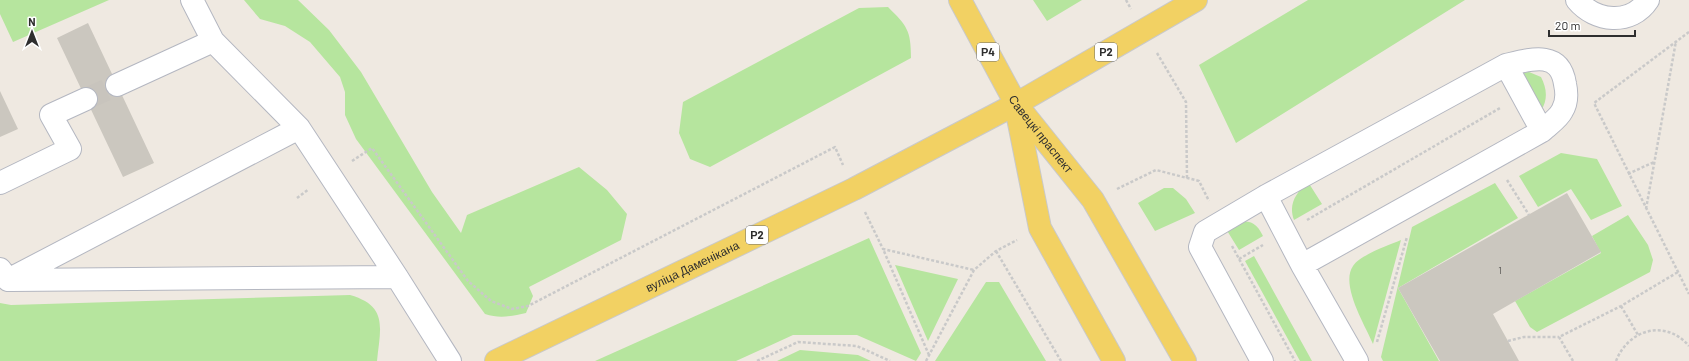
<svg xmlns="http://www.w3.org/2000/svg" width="1689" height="361" viewBox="0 0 1689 361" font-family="Barlow,sans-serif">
  <rect width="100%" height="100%" fill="#efe9e1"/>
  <!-- green -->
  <path fill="#b6e59e" d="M0,0H109L13,42L0,14Z
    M244,0H298L329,30L361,72L432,192L461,233L467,215L579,167L607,190L627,214L621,240L529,287L533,296L526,313C512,316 500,319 485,314L356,139L345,115V92L340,77L310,42L285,26L260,19Z
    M1033,0H1082L1047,21Z
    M1308,0H1465L1236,143L1199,65Z
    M888,7C907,26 911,30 911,58L710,167L690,159L679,133L683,102L859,8Z
    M1529,72L1541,77C1547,89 1548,99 1541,111L1518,73Z
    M1561,153L1597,159L1622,206L1591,220L1571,189L1538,207L1519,176Z
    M1308,182L1322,204L1294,220C1288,204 1296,193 1308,182Z
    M1495,183L1518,218L1398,288L1439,361H1383L1381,357L1412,227Z
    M1164,188H1173L1186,199L1195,213L1155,231L1138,203Z
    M1628,215L1648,245L1653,260L1650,272L1537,332L1530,327L1515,301L1601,253L1592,236Z
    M1240,221C1252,221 1257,224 1263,236L1239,250L1226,229Z
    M869,238L921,353L916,361L857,335H793L736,361H595Z
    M1401,240L1373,344C1365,325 1340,285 1353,266C1360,255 1389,245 1401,240Z
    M1254,256L1312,361H1300L1245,261Z
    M895,265L958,279L928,341Z
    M986,282H999L1046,361H935Z
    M350,295C389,306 380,329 377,361H0V303L11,305Z
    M800,350L858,355L871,361H777Z"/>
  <!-- building -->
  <path fill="#cbc7bf" d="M88,23L154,163L123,177L57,38Z
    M0,91L18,129L0,137Z
    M1567,193L1601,252L1493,314L1519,361H1440L1398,288Z"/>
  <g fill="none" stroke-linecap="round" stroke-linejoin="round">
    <!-- minor-tunnel -->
    <path stroke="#c8c4bd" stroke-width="22" stroke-dasharray="22 11" stroke-linecap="butt" d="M86,99L117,85"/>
    <defs>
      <path id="minor" d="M192,0L213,41
        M1577,0C1595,22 1631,26 1648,0
        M1506,65L1542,131
        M299,128L397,277L450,361
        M0,183L70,149L51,115L86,99
        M1266,196L1302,265
        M0,269L8,280L299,128L213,41L117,85
        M11,280L397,277
        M1262,361L1200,247L1205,232L1266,196L1506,65C1531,59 1560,50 1565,84C1567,93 1567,103 1562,111C1558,119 1548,125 1542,131L1302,265L1357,361"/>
      <g id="major">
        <path id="s1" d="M960,0L1016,104L1093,200L1185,361"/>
        <path d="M1016,108L1040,228L1114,361"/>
        <path id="s2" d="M496,361L854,189L1016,104L1196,0"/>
      </g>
    </defs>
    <!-- minor casing -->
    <use href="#minor" stroke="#b4b7c1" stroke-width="24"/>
    <!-- major casing -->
    <use href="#major" stroke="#c9c9c9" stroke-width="24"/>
    <!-- path -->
    <path stroke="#c9c9c9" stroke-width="2.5" stroke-dasharray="3 2" stroke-linecap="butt" d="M1126,0L1131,9
      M1689,32L1594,103L1689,294
      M1157,53L1186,102L1187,178
      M352,161L372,148L468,281L491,301L512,309L528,306L835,147L843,165
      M1628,174L1654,162
      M1507,180L1529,215
      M1117,189L1156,170L1199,181L1209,201
      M297,198L309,189
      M1646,209L1676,41
      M865,212L883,249
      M1307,220L1500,108
      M1232,246L1295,361
      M996,251L1061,361
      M1239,259L1263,245
      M1621,306L1638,335
      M1508,341L1524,337H1559
      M1377,342L1407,237
      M929,355L883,249L974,270
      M757,361L798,342L857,346L890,361
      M926,361L974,270L996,251L1017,240
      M1573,361L1559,337L1621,306L1678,272
      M1616,361C1628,330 1665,318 1689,346"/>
    <!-- minor -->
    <use href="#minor" stroke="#fff" stroke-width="22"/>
    <!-- major -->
    <use href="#major" stroke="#f2d163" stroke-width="22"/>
  </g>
  <g text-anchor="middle" stroke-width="4" stroke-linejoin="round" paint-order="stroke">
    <!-- number labels -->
    <g font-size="10" fill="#555452">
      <text x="1500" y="274">1</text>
    </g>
    <!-- shield labels -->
    <g fill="#fff" stroke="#6d6d6d" stroke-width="1">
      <rect x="977" y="43" width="22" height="18" rx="3"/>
      <rect x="1095" y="43" width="22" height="18" rx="3"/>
      <rect x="746" y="226" width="22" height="18" rx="3"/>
    </g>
    <g font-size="11" font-weight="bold" fill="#2e2e2e">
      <text x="988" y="56">Р4</text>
      <text x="1106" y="56">Р2</text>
      <text x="757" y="239">Р2</text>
    </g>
    <!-- street labels -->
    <g font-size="12" fill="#2e2e2e" stroke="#fff">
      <text dy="4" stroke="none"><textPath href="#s1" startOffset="157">Савецкі праспект</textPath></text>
      <text dy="4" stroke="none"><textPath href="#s2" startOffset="218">вуліца Даменікана</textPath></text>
    </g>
  </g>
  <!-- north arrow -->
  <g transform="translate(32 32)" stroke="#ffffff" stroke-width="3" paint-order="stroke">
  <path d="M0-3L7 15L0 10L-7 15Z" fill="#2e2e2e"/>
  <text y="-6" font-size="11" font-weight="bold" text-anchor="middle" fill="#2e2e2e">N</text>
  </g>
  <!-- scale -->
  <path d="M1549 30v6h86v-6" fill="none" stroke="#2e2e2e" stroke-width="2"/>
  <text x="1555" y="30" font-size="12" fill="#2e2e2e" stroke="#ffffff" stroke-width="3" paint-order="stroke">20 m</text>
</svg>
